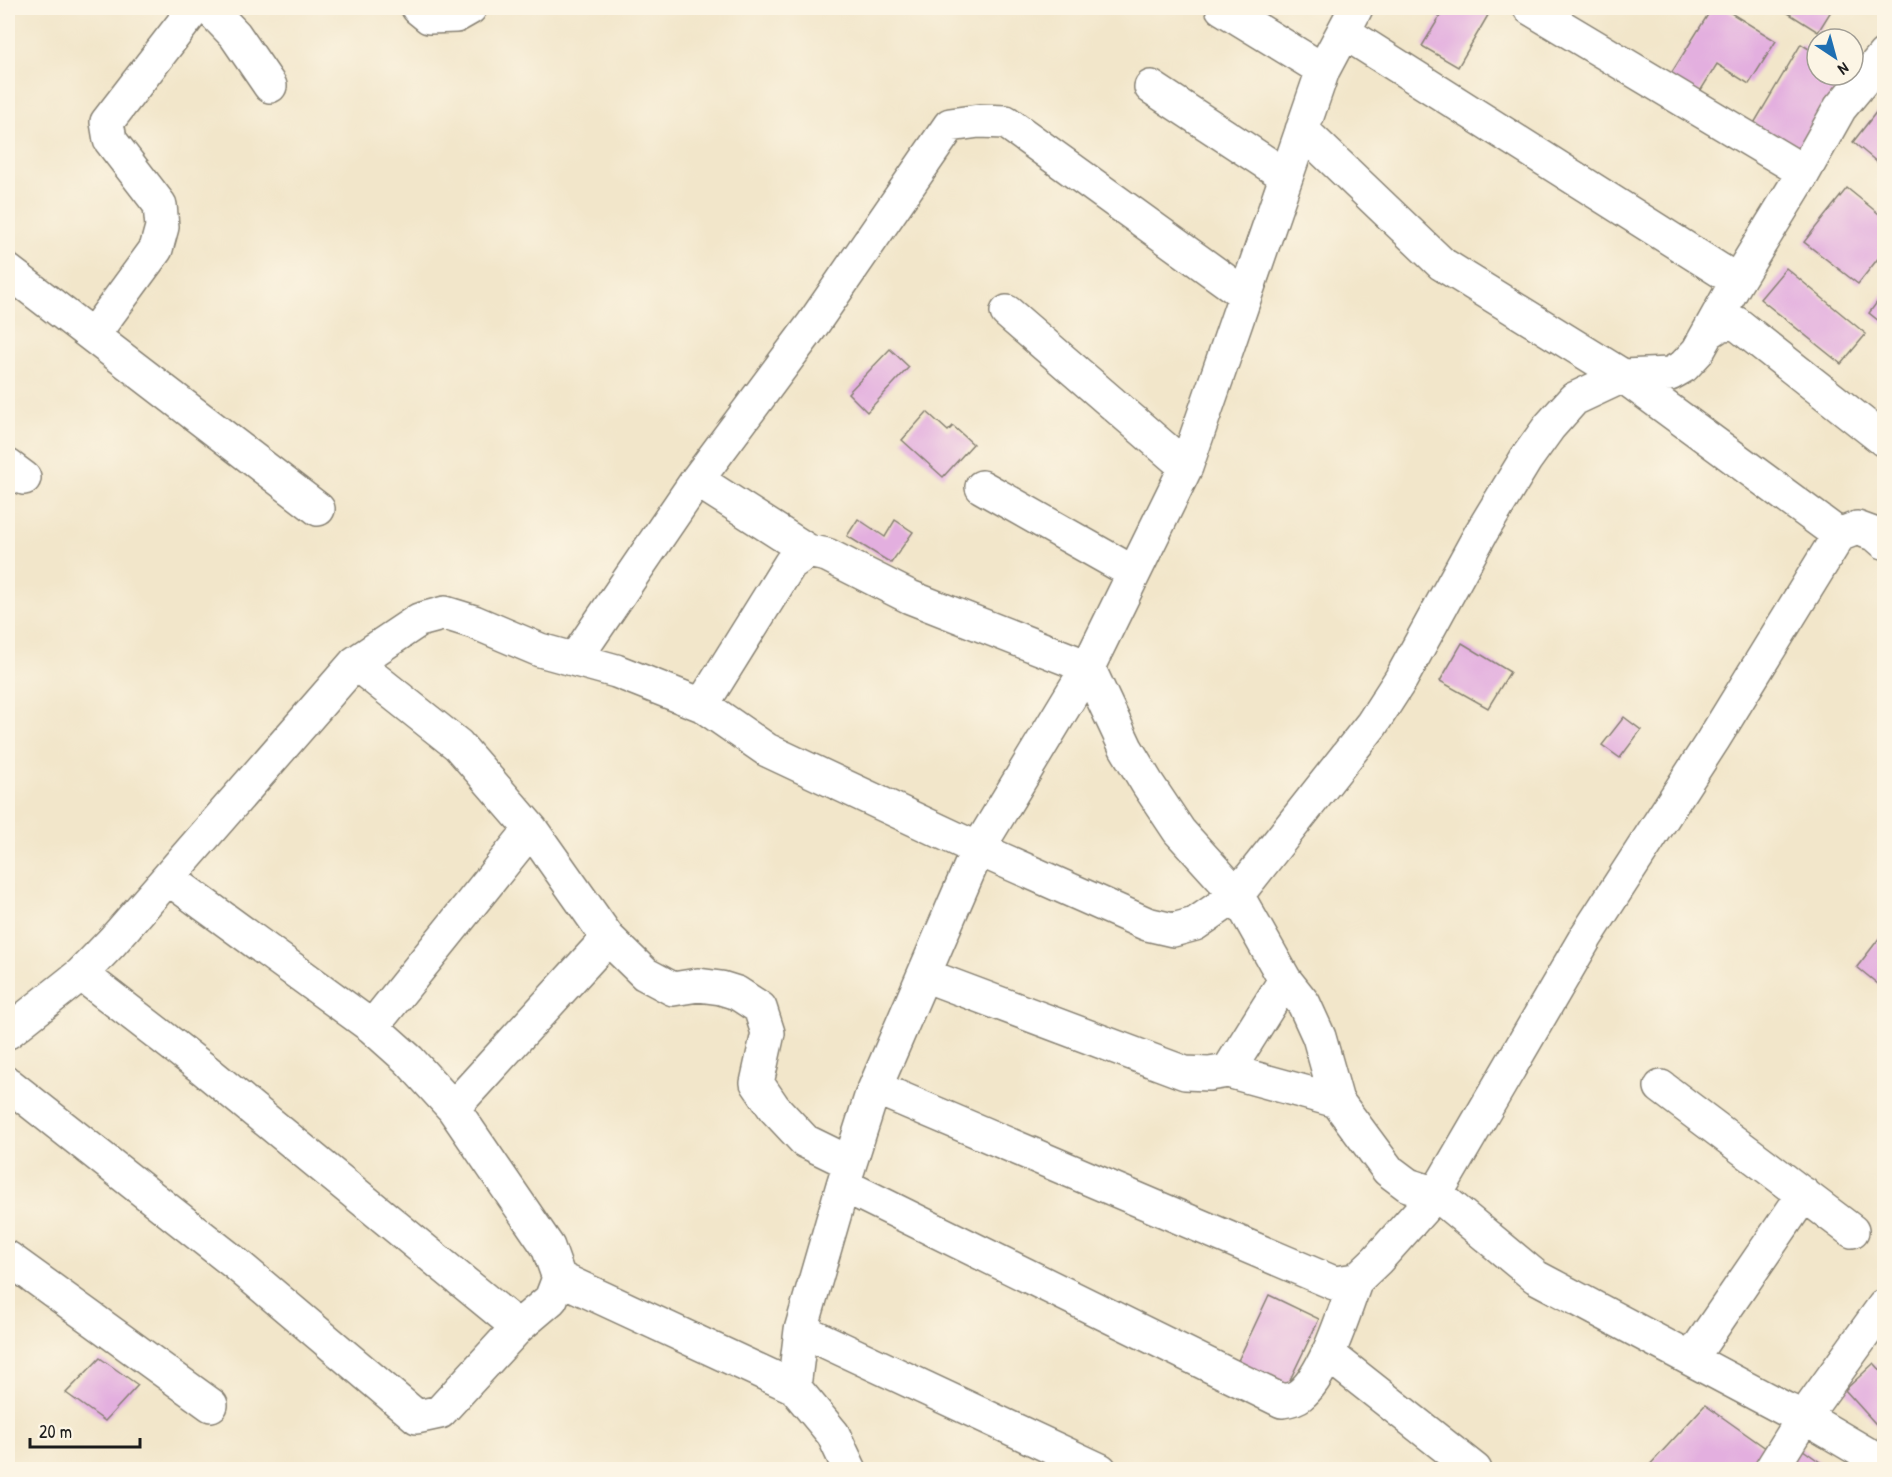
<svg xmlns="http://www.w3.org/2000/svg" width="1892" height="1477" viewBox="0 0 1892 1477" font-family="'Patrick Hand',sans-serif">
  <rect width="100%" height="100%" fill="#fcf5e5"/>
  <filter id="ink" filterUnits="userSpaceOnUse"><feTurbulence type="fractalNoise" baseFrequency=".0167" numOctaves="2"/><feDisplacementMap in="SourceGraphic" scale="12" xChannelSelector="R" yChannelSelector="G"/><feConvolveMatrix kernelMatrix="1 2 1 2 8 2 1 2 1" color-interpolation-filters="sRGB"/></filter>
  <filter id="wash" filterUnits="userSpaceOnUse"><feTurbulence type="fractalNoise" baseFrequency=".008" numOctaves="4" result="noise"/><feDisplacementMap in="SourceGraphic" scale="24" xChannelSelector="R" yChannelSelector="G"/><feGaussianBlur stdDeviation="1.35" result="paint"/><feColorMatrix in="noise" values="0 0 0 0 0 0 0 0 0 0 0 0 0 0 0 0 0 1.4 0 .05"/><feComposite in="paint" operator="in"/></filter>
  <g filter="url(#wash)">
    <rect width="100%" height="100%" fill="#f2e6ca"/>
    <g id="blocks">
      <!-- building -->
      <path fill="#e3afdf" d="M1445,8H1486L1491,10L1458,67L1422,46Z
        M1712,8H1723L1776,41L1749,84L1717,64L1696,98L1667,80Z
        M1780,8H1833L1818,32Z
        M1801,44L1817,54V75H1849L1802,154L1753,125Z
        M1884,102V168L1853,142Z
        M1847,188L1884,218V260L1880,256L1858,284L1804,242Z
        M1786,268L1866,334L1841,364L1760,299Z
        M1884,293V325L1869,313Z
        M890,349L909,367L867,412L848,393Z
        M927,412L948,431L953,426L973,444L943,477L902,440Z
        M858,519L885,537L895,520L913,532L891,563L847,536Z
        M1462,643L1510,672L1488,708L1440,681Z
        M1624,717L1641,730L1620,758L1602,745Z
        M1884,932V989L1857,967Z
        M1269,1295L1319,1319L1287,1386L1237,1363Z
        M100,1358L138,1385L105,1421L66,1393Z
        M1874,1363L1884,1374V1433L1845,1390Z
        M1705,1405L1777,1456L1768,1470H1645Z
        M1799,1447L1831,1470H1784Z"/>
    </g>
  </g>
  <g filter="url(#ink)">
    <use href="#blocks" fill-opacity="0" stroke="#878173" stroke-width="1.5"/>
    <g fill="none" stroke-linecap="round" stroke-linejoin="round">
      <defs>
        <path id="minor" d="M209,8L235,35L270,86
          M418,8L429,17L456,16L470,8
          M1222,8L1323,70
          M1530,8L1804,172
          M1344,32L1737,281
          M1151,87L1286,176
          M1302,130L1442,264L1623,376L1839,535
          M8,271L318,509
          M1007,312L1186,467
          M1709,332L1721,324L1736,323L1884,440
          M93,335L156,249L162,227L160,205L110,140L107,122L195,8
          M8,466L24,478
          M697,480L808,551
          M982,487L1134,573
          M575,659L697,480L813,324L950,125L979,121L1006,122L1244,294
          M355,663L458,745L531,829L608,938L645,974L673,989L698,985L721,988L737,993L760,1008L768,1033L757,1083L774,1108L805,1141L850,1163
          M702,705L790,564L808,551L827,555L910,597L1088,667L1126,748L1147,783L1179,831L1237,895L1285,980L1304,1004L1319,1037L1337,1101L1388,1170L1408,1185L1436,1194L1536,1277L1785,1409L1804,1417L1884,1464
          M81,974L205,1070L518,1327L551,1299L559,1278L548,1247L453,1108L409,1060L372,1027L168,878
          M924,975L1185,1073L1209,1074L1228,1071L1337,1101
          M372,1027L531,829
          M8,1032L81,974L112,942L355,663L419,620L445,613L474,622L540,650L616,671L702,705L767,750L978,849L1147,924L1173,930L1195,924L1237,895L1372,724L1401,679L1481,533L1526,459L1549,427L1574,399L1623,376L1670,374L1684,366L1698,351L1737,281L1804,172L1840,108L1884,55
          M1228,1071L1285,980
          M8,1084L235,1263L417,1417L440,1412L518,1327
          M1661,1087L1852,1231
          M876,1088L1334,1283L1356,1280L1377,1260L1436,1194L1587,935L1713,740L1839,535L1857,528L1876,535L1884,542
          M453,1108L608,938
          M843,1185L1282,1401C1288,1400 1295,1399 1300,1395C1326,1374 1344,1312 1356,1280
          M8,1258L211,1405
          M559,1278L794,1387
          M801,1330L1100,1470
          M1328,1354L1475,1470
          M1691,1359L1804,1194
          M850,1470L833,1434L794,1387L801,1330L843,1185L871,1097L978,849L1088,667L1186,467L1323,70L1356,8
          M1771,1470L1804,1417L1884,1306"/>
      </defs>
      <!-- minor casing -->
      <use href="#minor" stroke="#878173" stroke-width="36"/>
      <!-- minor -->
      <use href="#minor" stroke="#fff" stroke-width="33"/>
    </g>
  </g>
  <!-- margin -->
  <rect width="1892" height="1477" fill="none" stroke="#fcf5e5" stroke-width="30"/>
  <!-- north arrow -->
  <g transform="translate(1835 57) rotate(144)"><circle r="28" fill="#fcf5e5" stroke="#a29e95" stroke-width="1.5"/>
  <path d="M0-4.5L10 22L0 15L-10 22Z" fill="#1f6fb2"/>
  <text y="-9" font-size="16" font-weight="bold" text-anchor="middle" fill="#1c1c1c">N</text>
  </g>
  <!-- scale -->
  <path d="M30 1438v9h110v-9" fill="none" stroke="#1c1c1c" stroke-width="3"/>
  <text x="39" y="1438" font-size="18" fill="#1c1c1c" stroke="#fcf5e5" stroke-width="4.5" paint-order="stroke">20 m</text>
</svg>
